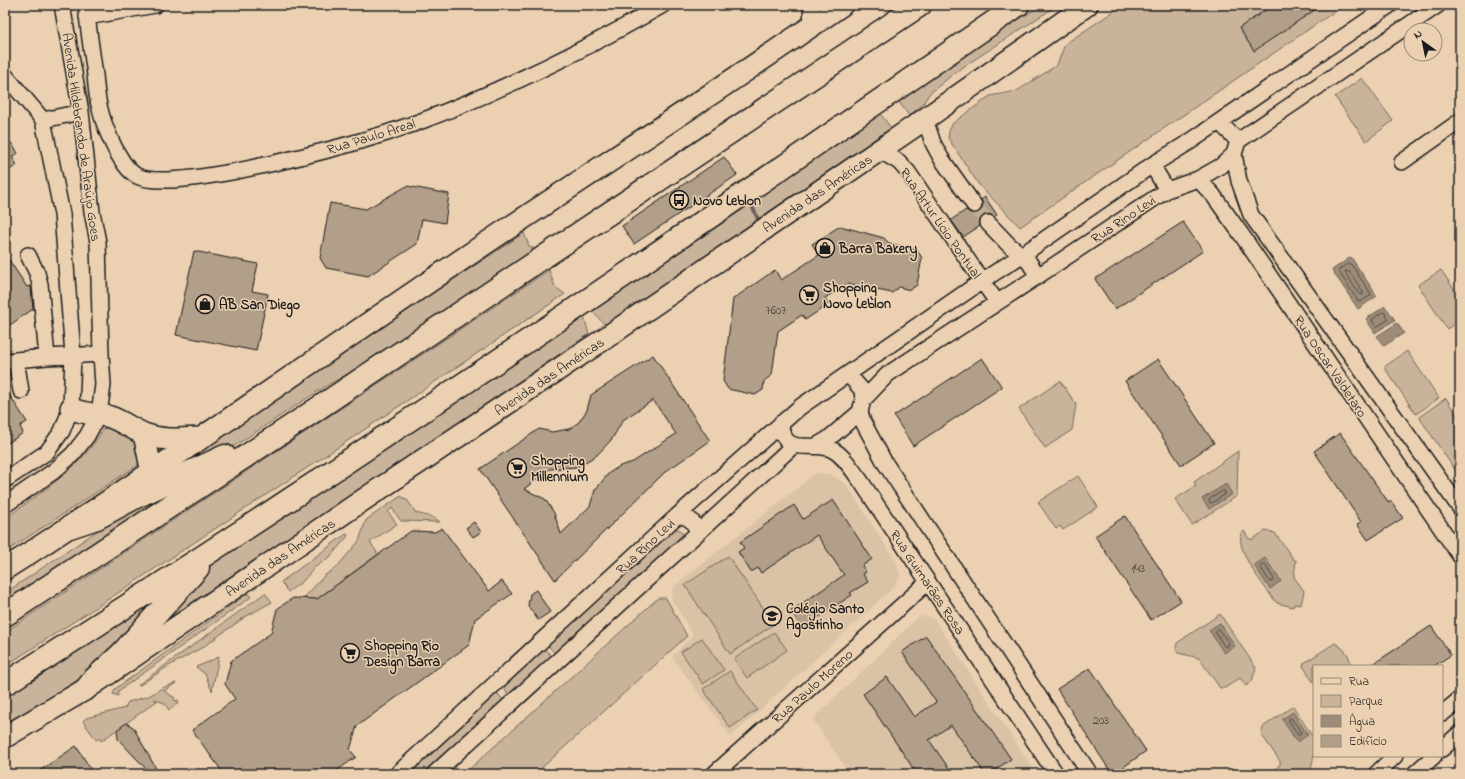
<svg xmlns="http://www.w3.org/2000/svg" width="1465" height="779" viewBox="0 0 1465 779" font-family="'Indie Flower',sans-serif">
  <rect width="100%" height="100%" fill="#ebd1b2"/>
  <filter id="ink" filterUnits="userSpaceOnUse"><feTurbulence type="fractalNoise" baseFrequency=".025" numOctaves="2"/><feDisplacementMap in="SourceGraphic" scale="8" xChannelSelector="R" yChannelSelector="G"/><feConvolveMatrix kernelMatrix="1 2 1 2 8 2 1 2 1" color-interpolation-filters="sRGB"/></filter>
  <g filter="url(#ink)">
    <!-- built -->
    <path fill="#dac2a6" d="M816,473L830,474L846,484L896,561L900,575L895,586L731,737L672,657L693,635L671,598L674,586Z
      M927,616L935,620L1033,769L1032,774H850L814,721V718L917,618Z"/>
    <!-- green -->
    <path fill="#c9b39a" stroke="#72685b" d="M1042,5H1058L957,71L929,94L923,104L909,116L897,99L879,112L891,128L606,324L603,323L591,310L718,220L751,204L758,190L962,52L1008,26Z
      M1123,5H1344L1020,227L979,185L948,138L949,131L953,123L990,96L1017,91L1057,65L1065,44Z
      M1362,78L1393,121L1366,141L1335,97Z
      M524,233L529,246L540,252L402,343L321,389L236,445L144,488L366,337Z
      M549,270L555,287L565,294L343,444L118,593L5,666V632Z
      M1441,270L1460,298V320L1447,329L1418,285Z
      M575,312L585,320L589,334L333,507L132,653L202,571Z
      M1407,351L1439,398L1416,414L1384,367Z
      M1060,381L1076,404L1072,430L1045,448L1019,409Z
      M1446,398L1460,420V467L1455,470L1419,417Z
      M112,426L139,438L141,452L138,465L5,552V519C40,492 82,468 103,429Z
      M1238,451L1237,496L1192,525L1175,499L1196,486L1194,482Z
      M213,466L5,607V593L106,525Z
      M1078,476L1098,507L1063,530L1060,526L1056,529L1038,502Z
      M401,496L408,501L416,513C425,516 432,515 440,522L401,521L392,508L388,512L397,524L370,542L378,554L317,599H303L324,576L337,567L359,541L366,520Z
      M678,529L681,531L684,536L556,654L549,647L548,644L672,530Z
      M1244,531L1249,539H1253L1265,531L1275,533L1294,560H1296L1294,577L1304,591L1301,605L1294,604L1293,607L1277,603L1272,597C1263,584 1230,544 1244,531Z
      M346,534L348,535L347,537L330,557L315,567L303,581L288,592L281,582Z
      M728,556L774,624L730,654L685,585Z
      M169,586L100,666L46,700L5,723V689Z
      M248,593L251,597L121,689L118,691V696L113,694L115,689Z
      M265,593L272,602L245,617L203,647L167,667L140,685H138Z
      M658,598H666L687,636L535,774H464Z
      M1220,614L1256,668L1252,681L1246,686L1240,678L1225,688H1220L1199,658L1178,653L1176,649L1177,643Z
      M774,632L787,650L747,678L734,659Z
      M702,638L724,670L703,684L681,652Z
      M1335,643C1343,647 1352,657 1350,666H1314V683L1303,666L1304,663Z
      M544,648L554,659L515,695L506,692L503,684Z
      M219,656L212,691L205,674L196,667L211,661Z
      M730,671L757,710L730,728L703,689Z
      M176,683L164,691L175,698L174,699L175,701L178,700L179,702L169,710L164,703L154,699L157,701L101,741L99,738L96,740L83,721L86,718L125,708L128,702L149,696L162,688Z
      M496,691L501,698L508,701L428,774H404Z
      M1293,706L1314,739V755L1310,774H1272L1271,772L1280,765V761L1261,734L1263,727Z"/>
    <!-- water -->
    <path fill="#9c8c79" stroke="#695f54" d="M1351,257L1377,296L1358,309L1332,270Z
      M1385,306L1395,320L1375,333L1366,319Z
      M1397,323L1404,333L1384,346L1377,336Z
      M1226,484L1232,494L1209,509L1202,499Z
      M1265,558L1281,581L1270,589L1254,565Z
      M1220,623L1235,646L1224,653L1209,630Z
      M1293,712L1308,735L1297,742L1282,719Z"/>
    <g fill="none" stroke-linecap="round" stroke-linejoin="round">
      <!-- shore -->
      <path stroke="#4f4941" stroke-width="1" d="M1348,264H1351L1371,294L1370,296L1360,302L1358,301L1339,272V270Z
        M1346,271L1350,272L1363,292V295L1359,294L1346,274Z
        M1383,312L1385,313L1388,320L1376,327L1372,320Z
        M1223,491H1225V494L1212,503L1209,502L1210,499Z
        M1263,564L1265,565L1274,579L1272,582H1270L1261,568V566Z
        M1218,629L1229,643L1227,647L1224,646L1216,633V631Z
        M1291,718L1301,732L1300,735H1298L1289,721V719Z"/>
      <!-- stream -->
      <path stroke="#695f54" stroke-width="4" d="M751,204L758,219"/>
    </g>
    <!-- building -->
    <path fill="#b29f89" stroke="#1c1c1c" fill-rule="evenodd" d="M1273,5H1322L1254,51L1239,28Z
      M5,134L18,153L12,157L17,165L5,173Z
      M724,157L737,175L634,244L622,226Z
      M407,186L449,194L445,223L422,219L417,244L368,276L326,268L320,258L330,203L366,209Z
      M985,197L997,215L994,217L991,215L986,214L982,216L979,221L980,226L963,237L951,220L966,210L971,213H979L982,208L983,204L981,200Z
      M1183,222L1203,251L1115,309L1095,279Z
      M840,226L884,238L889,243L917,250L922,258L917,285L910,290L899,287L892,293L847,284L825,298L829,304L805,320L802,315L778,331L772,375L764,381L763,390L755,395L728,389L723,381L733,299L775,270L781,280L819,255L812,244Z
      M194,251L258,264L252,291L268,294L256,351L176,335Z
      M5,254L27,287L30,286L31,288L33,309L10,325L5,318Z
      M653,355L710,441L665,472L555,580L480,469L539,429L552,432L569,429L579,422L587,410L591,395ZM653,400L676,434L633,462L620,466L609,473L595,490L590,506L561,534L554,513L545,499L524,489L550,469L577,467L597,455L612,439L623,420Z
      M982,358L1002,387L913,446L894,416Z
      M1158,359L1214,443L1181,465L1125,381Z
      M5,388L27,422L20,426L23,433L5,445Z
      M1340,433L1389,503L1391,501L1403,518L1368,540L1357,524L1361,522L1314,451Z
      M833,500L872,559L862,566L866,572L863,574L868,582L850,593L852,595L802,628L791,611L844,575L817,535L761,573L758,568L751,572L738,552L744,548L740,542L794,505L803,519Z
      M1125,516L1181,601L1151,620L1095,536Z
      M474,522L481,532L473,537L466,528Z
      M442,528L489,591L502,581L512,594L475,619L469,645L357,726L350,750L356,757L332,774H224L192,730L235,699L225,684L231,661L271,633L277,609L293,598L317,599L411,531L435,532Z
      M536,590L550,612L538,620L528,606L530,594Z
      M1431,626L1451,655L1434,666H1370Z
      M926,636L1011,759L989,774H985L951,725L929,740L953,774H917L863,694L887,677L914,717L936,702L902,652Z
      M1090,668L1146,751L1114,774H1112L1057,689Z
      M126,723L133,727L159,774H151L118,739L117,730Z
      M76,746L94,774H35Z"/>
    <g fill="none" stroke-linecap="round" stroke-linejoin="round">
      <!-- street-tunnel -->
      <path stroke="#c2ad94" stroke-width="15" stroke-dasharray="15 8" stroke-linecap="butt" d="M974,205L988,223"/>
      <defs>
        <path id="street" d="M86,5C88,26 91,47 94,68C96,80 96,93 99,105C103,124 119,166 137,176C157,186 215,175 237,171C300,158 364,143 424,120C506,89 586,49 663,5
          M811,5L812,26
          M87,17L155,5
          M5,75L43,120L62,214L73,355L71,408L62,431L47,452L5,480
          M925,119L933,143L941,158L974,205
          M43,120L81,112
          M1219,122L1238,141
          M879,150L899,162L908,172L982,281L997,302
          M1234,154L1239,181L1251,215L1460,508
          M1402,162L1460,121
          M1152,165L1167,190
          M1198,179L1213,195L1241,234L1460,556
          M988,223L1009,245L1027,259L1038,276
          M28,255L37,273L40,284L47,357L101,354
          M16,360L21,391
          M5,361L47,357
          M848,374L862,390L863,400
          M860,412L863,422L885,463L1090,774
          M781,423C781,431 784,442 794,445C804,448 818,444 831,449C844,455 852,470 860,480L1056,774
          M816,446L828,439L860,412L863,400L888,374L1038,276L1167,190L1198,179L1221,166L1234,154L1238,141L1438,5
          M5,505L54,471L73,454L87,436L99,414L103,385L101,354L98,242L92,212L81,112L62,5
          M677,516L800,407L982,281L1022,255L1152,165L1191,141L1390,5
          M1442,714L1460,699
          M1442,749L1460,733
          M397,774L677,516C690,516 694,522 698,533
          M434,774L794,445
          M714,774L928,582
          M1376,774L1395,756
          M1414,774L1434,756"/>
        <path id="secondary" d="M71,408C83,415 97,413 110,417C122,421 132,429 144,434C162,441 181,439 200,438
          M144,434L152,473
          M5,569C162,468 313,360 467,256C592,172 719,91 842,5
          M5,737L86,689L363,500L604,339L925,119L1087,5"/>
        <path id="highway" d="M70,527L97,518L136,497L225,456
          M5,615L293,425L920,5
          M5,684C348,466 684,236 1018,5
          M86,689L94,679L122,653L198,568"/>
      </defs>
      <!-- street casing -->
      <use href="#street" stroke="#1c1c1c" stroke-width="18"/>
      <!-- secondary casing -->
      <use href="#secondary" stroke="#1c1c1c" stroke-width="24"/>
      <!-- highway casing -->
      <use href="#highway" stroke="#1c1c1c" stroke-width="25"/>
      <!-- street -->
      <use href="#street" stroke="#ebd1b2" stroke-width="15"/>
      <!-- secondary -->
      <use href="#secondary" stroke="#ebd1b2" stroke-width="21"/>
      <!-- highway -->
      <use href="#highway" stroke="#ebd1b2" stroke-width="22"/>
    </g>
  </g>
  <!-- icons -->
  <defs>
    <symbol id="bus-ring" viewBox="-11 -11 22 22"><circle r="9.5" fill="#ebd1b2" stroke="#1c1c1c" stroke-width="1.5"/><path d="M-5-6H5V4H4V6H2V4H-2V6H-4V4H-5ZM-3.5-4V0h7V-4ZM-3.5 1.2v1.5H-2V1.2ZM2 1.2v1.5H3.5V1.2Z" fill="#1c1c1c"/></symbol>
    <symbol id="shop-ring" viewBox="-11 -11 22 22"><circle r="9.5" fill="#ebd1b2" stroke="#1c1c1c" stroke-width="1.5"/><path d="M-5-2.5h2.3a2.7 3.5 0 0 1 5.4 0H5L5.5 6h-11ZM-1.5-2.5h3a1.5 2.3 0 0 0-3 0Z" fill="#1c1c1c"/></symbol>
    <symbol id="supermarket-ring" viewBox="-11 -11 22 22"><circle r="9.5" fill="#ebd1b2" stroke="#1c1c1c" stroke-width="1.5"/><path d="M-6-5.5h2.5l.6 2H6L4.5 2H-2.5L-4.4-4H-6ZM-1.5 3.2a1.3 1.3 0 1 0 .1 0ZM3 3.2a1.3 1.3 0 1 0 .1 0Z" fill="#1c1c1c"/></symbol>
    <symbol id="school-ring" viewBox="-11 -11 22 22"><circle r="9.5" fill="#ebd1b2" stroke="#1c1c1c" stroke-width="1.5"/><path d="M0-5L7-2L0 1L-7-2ZM-4 1L0 2.5L4 1V4Q0 6-4 4Z" fill="#1c1c1c"/></symbol>
  </defs>
  <g fill-rule="evenodd">
    <use href="#bus-ring" x="668" y="189" width="22" height="22"/>
    <use href="#shop-ring" x="814" y="237" width="22" height="22"/>
    <use href="#supermarket-ring" x="798" y="284" width="22" height="22"/>
    <use href="#shop-ring" x="194" y="293" width="22" height="22"/>
    <use href="#supermarket-ring" x="506" y="457" width="22" height="22"/>
    <use href="#school-ring" x="761" y="605" width="22" height="22"/>
    <use href="#supermarket-ring" x="339" y="642" width="22" height="22"/>
  </g>
  <g text-anchor="middle" stroke-width="3" stroke-linejoin="round" paint-order="stroke">
    <!-- number labels -->
    <g font-size="12" fill="#423d37">
      <text x="776" y="314">7607</text>
      <text x="1138" y="572">143</text>
      <text x="1101" y="724">203</text>
    </g>
    <!-- street labels -->
    <g font-size="14" fill="#1c1c1c" stroke="#ebd1b2">
      <text transform="translate(371 136) rotate(-17)" y="5">Rua Paulo Areal</text>
      <text transform="translate(82 137) rotate(82)" y="5">Avenida Hildebrando de Araújo Goes</text>
      <text transform="translate(817 193) rotate(-34)" y="5">Avenida das Américas</text>
      <text transform="translate(1123 219) rotate(-34)" y="5">Rua Rino Levi</text>
      <text transform="translate(941 223) rotate(55)" y="5">Rua Artur Lício Pontual</text>
      <text transform="translate(1331 366) rotate(56)" y="5">Rua Oscar Valdetaro</text>
      <text transform="translate(549 376) rotate(-34)" y="5">Avenida das Américas</text>
      <text transform="translate(645 546) rotate(-43)" y="5">Rua Rino Levi</text>
      <text transform="translate(280 557) rotate(-34)" y="5">Avenida das Américas</text>
      <text transform="translate(928 582) rotate(56)" y="5">Rua Guimarães Rosa</text>
      <text transform="translate(812 686) rotate(-42)" y="5">Rua Paulo Moreno</text>
    </g>
    <!-- poi labels -->
    <g font-size="14" font-weight="bold" fill="#1c1c1c" stroke="#ebd1b2" text-anchor="start">
      <text x="693" y="205">Novo Leblon</text>
      <text x="839" y="253">Barra Bakery</text>
      <text x="823" y="292">Shopping<tspan x="823" dy="16">Novo Leblon</tspan></text>
      <text x="219" y="309">AB San Diego</text>
      <text x="531" y="465">Shopping<tspan x="531" dy="16">Millennium</tspan></text>
      <text x="786" y="613">Colégio Santo<tspan x="786" dy="16">Agostinho</tspan></text>
      <text x="364" y="650">Shopping Rio<tspan x="364" dy="16">Design Barra</tspan></text>
    </g>
  </g>
  <!-- margin -->
  <rect width="1465" height="779" fill="none" stroke="#ebd1b2" stroke-width="20"/>
  <rect x="10" y="10" width="1445" height="759" fill="none" stroke="#1c1c1c" stroke-width="1.5" filter="url(#ink)"/>
  <!-- legend -->
  <rect x="1313" y="665" width="130" height="92" fill="#ebd1b2" stroke="#988976"/>
  <rect x="1321" y="678" width="20" height="6" fill="#ebd1b2" stroke="#988976"/>
  <text x="1349" y="685" font-size="12" fill="#1c1c1c">Rua</text>
  <rect x="1321" y="695" width="20" height="12" fill="#c9b39a" stroke="#988976"/>
  <text x="1349" y="705" font-size="12" fill="#1c1c1c">Parque</text>
  <rect x="1321" y="715" width="20" height="12" fill="#9c8c79" stroke="#988976"/>
  <text x="1349" y="725" font-size="12" fill="#1c1c1c">Água</text>
  <rect x="1321" y="735" width="20" height="12" fill="#b29f89" stroke="#988976"/>
  <text x="1349" y="745" font-size="12" fill="#1c1c1c">Edifício</text>
  <!-- north arrow -->
  <g transform="translate(1423 42) rotate(327)"><circle r="19" fill="#ebd1b2" stroke="#988976"/>
  <path d="M0-3L7 15L0 10L-7 15Z" fill="#1c1c1c"/>
  <text y="-6" font-size="11" font-weight="bold" text-anchor="middle" fill="#1c1c1c">N</text>
  </g>
</svg>
